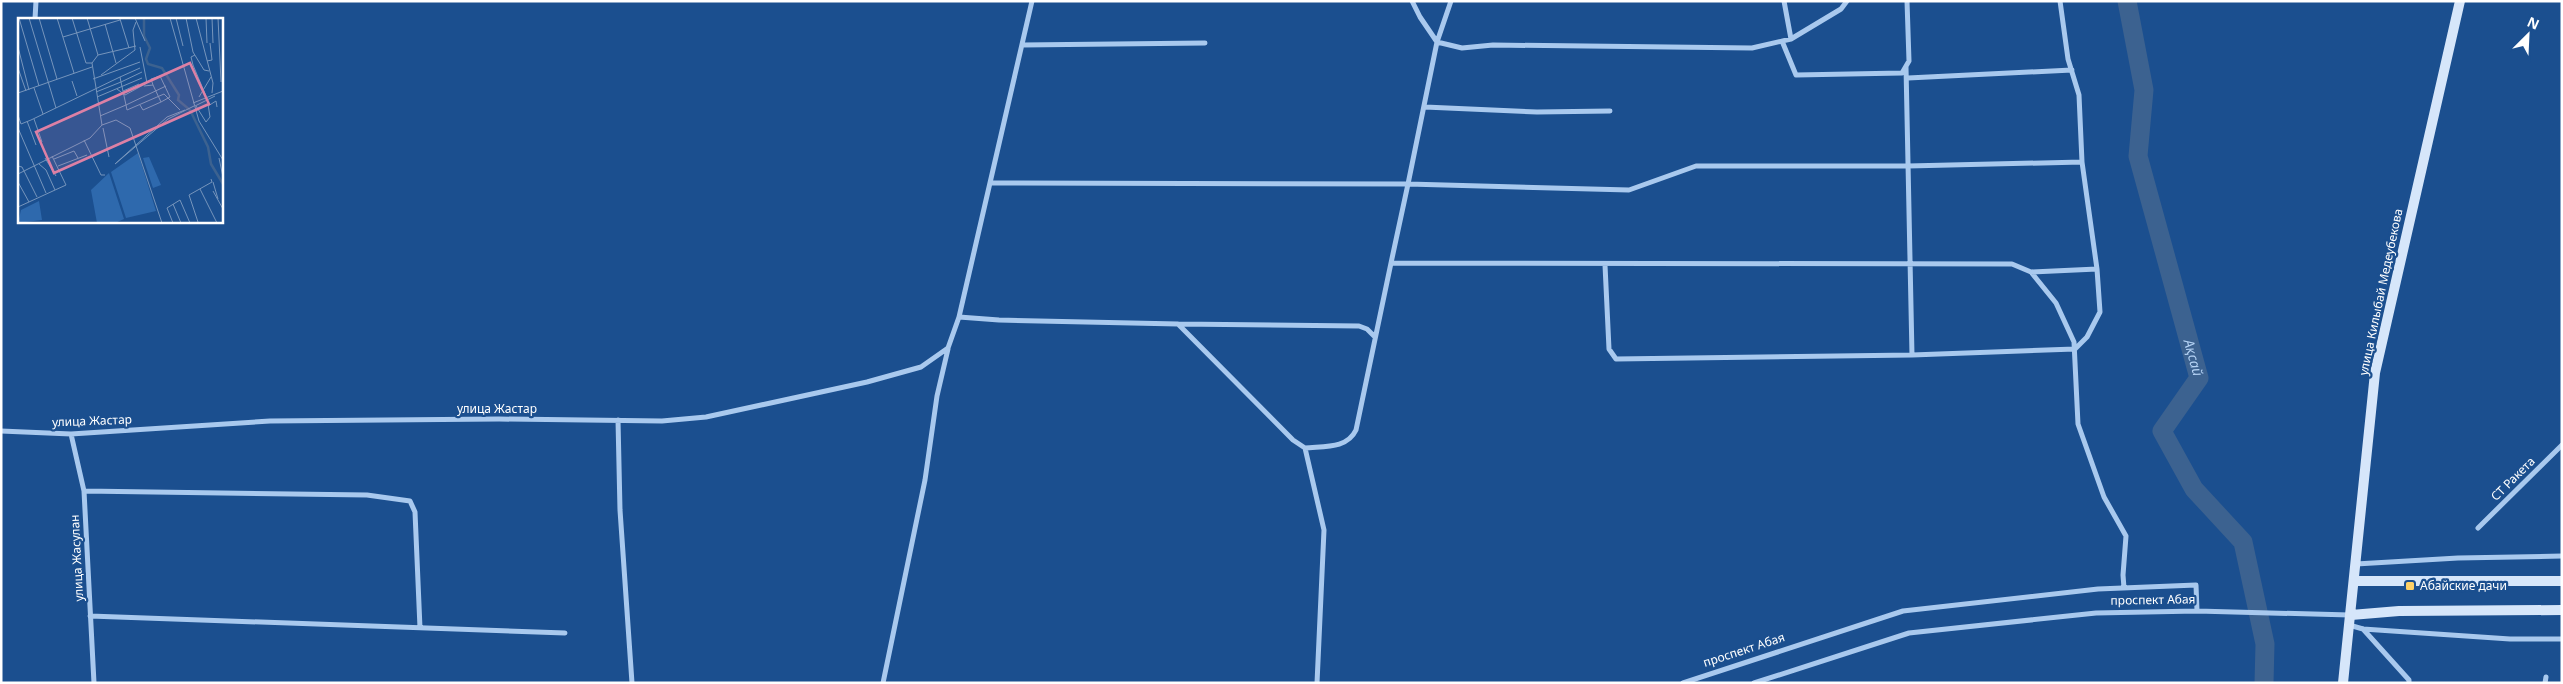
<svg xmlns="http://www.w3.org/2000/svg" width="2563" height="684" viewBox="0 0 2563 684" font-family="'Noto Sans',sans-serif">
  <rect width="100%" height="100%" fill="#1b4f8f"/>
  <g fill="none" stroke-linecap="round" stroke-linejoin="round">
    <!-- river -->
    <path stroke="#3c6290" stroke-width="19" id="s1" d="M2127,1L2144,90L2138,156L2199,378L2162,431L2194,489L2243,542L2265,644L2264,683"/>
    <!-- street -->
    <path stroke="#a9c9ee" stroke-width="5" d="M1412,1L1420,17L1437,42L1462,48L1493,45L1752,48L1791,39L1841,9L1847,1
      M1451,1L1437,42L1408,184L1629,190L1696,166H1908L2082,162
      M1784,1L1791,39
      M35,19L36,1
      M1782,41L1796,75L1902,73L1909,61L1907,1
      M1022,45L1205,43
      M1906,67L1912,355L2075,349L2087,337L2100,312L2097,269L2082,162L2079,95L2068,59L2060,1
      M1908,78L2072,70
      M1425,107L1537,112L1610,111
      M990,183L1408,184L1391,263L2012,264L2031,272L2056,303L2074,342L2078,424L2104,497L2126,536L2123,575L2124,588
      M1605,265L1609,349L1616,359L1912,355
      M2031,272L2097,269
      M959,317L999,320L1178,324L1293,440L1305,448C1324,446 1347,449 1356,430L1391,263
      M1178,324L1359,326L1367,329L1374,336
      M618,420L620,510L632,683
      M1,431L71,434L270,421L499,419L662,421L706,417L867,382L921,367L948,348L959,317L1032,1
      M71,434L84,491L94,683
      M1305,448L1324,530L1317,683
      M84,491L367,495L410,501L415,512L420,628
      M2478,528L2562,445
      M2356,564L2458,558L2562,556
      M90,616L565,633
      M2349,625L2363,629L2510,639H2562
      M2363,629L2409,680V683
      M883,683L925,480L937,396L948,349
      M1683,683L1903,611L2098,589L2196,585L2197,611
      M1754,683L1909,633L2096,613L2197,611L2350,615
      M2545,683L2546,677"/>
    <!-- secondary -->
    <path stroke="#d6e6fa" stroke-width="10" d="M2355,581H2562
      M2351,615L2399,611L2562,610
      M2343,683L2375,373L2460,1"/>
  </g>
  <!-- markers -->
  <rect fill="#ffd166" stroke="#1b4f8f" stroke-width="2" x="2405" y="581" width="10" height="10" rx="2.5"/>
  <g text-anchor="middle" stroke-width="4.5" stroke-linejoin="round" paint-order="stroke">
    <!-- street labels -->
    <g font-size="12" fill="#fff" stroke="#1b4f8f">
      <text transform="translate(2381 292) rotate(-78)" y="4">улица Килыбай Медеубекова</text>
      <text x="497" y="413">улица Жастар</text>
      <text transform="translate(92 421) rotate(-2)" y="4">улица Жастар</text>
      <text transform="translate(2513 479) rotate(-45)" y="4">СТ Ракета</text>
      <text transform="translate(77 558) rotate(-93)" y="4">улица Жасулан</text>
      <text transform="translate(2153 600) rotate(-1)" y="4">проспект Абая</text>
      <text transform="translate(1744 650) rotate(-18)" y="4">проспект Абая</text>
    </g>
    <!-- poi labels -->
    <g font-size="12" fill="#fff" stroke="#1b4f8f" text-anchor="start">
      <text x="2420" y="590">Абайские дачи</text>
    </g>
    <!-- water labels -->
    <g font-size="14" font-style="italic" fill="#b5d3f5" stroke="#1b4f8f">
      <text dy="5" stroke="none"><textPath href="#s1" startOffset="366">Ақсай</textPath></text>
    </g>
  </g>
  <!-- overview -->
  <g transform="translate(18 18)">
    <rect width="205" height="205" fill="#1b4f8f"/>
    <path d="M120,135L138,193L108,200L93,154ZM131,139L143,167L135,170L125,140ZM91,155L106,201L97,205H79L73,172ZM21,183L24,202L0,205L3,192Z" fill="#2e69ad"/>
    <path fill="none" stroke="#3c6290" stroke-width="2.5" d="M126,0V18L132,30L128,41L130,46L144,50L161,77L160,82L172,92L190,129L193,146L205,166"/>
    <path fill="none" stroke="#7695bc" stroke-width="1" d="M1,0L21,68M11,0L38,90M21,0L39,61M39,0L56,55M54,0L68,45H74M69,0L80,37M117,0L127,23M152,0L181,103L205,142M158,0L165,28M168,0L175,34L186,52L191,53M178,0L195,65L194,75M188,0L189,25M194,0L195,25M200,0L203,64M102,1L111,30M87,6L98,45M45,19L102,2M0,29L11,72M177,37L173,39L175,47L188,78M189,43L194,42L192,25M0,50L8,73M124,54L103,64L108,87L148,68M83,57L117,32L115,12L118,4M75,61L122,44M54,63L59,78M126,68L135,67L133,61L142,58L152,79L143,84L135,67M16,70L25,96M99,71L107,77L129,65L122,29M105,73L121,66M78,74L103,64L102,59L122,50M0,75L74,49M79,79L124,60M181,79L193,59M175,85L205,73M122,87L125,92L143,84M177,88L197,78M178,88L188,104M190,88L198,83L199,89M167,92L149,99L97,146L150,101L176,88M0,97L3,106L13,102L102,59M82,98L108,87L109,92L146,76L162,92M16,101L24,124M9,103L18,127M188,104L192,99L190,86M84,107L98,102L112,110L144,205M84,107L74,45L80,37L118,28M0,110L28,175M85,110L91,139M66,122L83,157H87M27,140L38,158M201,140L205,159M36,141L56,133L60,140M21,146L28,152L37,172M0,148L4,149L19,179M40,148L69,137M0,156L72,120L84,107M0,164L11,184M195,164L200,181M182,171L199,205M195,173L205,191M155,186L163,205M0,189L48,167L34,138M180,204L171,177L194,164L193,161M155,205L149,190L162,182L172,205"/>
    <path fill="#dd80a5" fill-opacity="0.15" stroke="#dd80a5" stroke-width="2.5" d="M172,45L191,86L36,155L18,114Z"/>
    <rect width="205" height="205" fill="none" stroke="#fff" stroke-width="2.5"/>
  </g>
  <!-- border -->
  <rect width="2563" height="684" fill="none" stroke="#ffffff" stroke-width="5"/>
  <!-- north arrow -->
  <g transform="translate(2528 35) rotate(24)" stroke="#1b4f8f" stroke-width="4" paint-order="stroke">
  <path d="M0-4L9 19L0 12L-9 19Z" fill="#ffffff"/>
  <text y="-8" font-size="14" font-weight="bold" text-anchor="middle" fill="#ffffff">N</text>
  </g>
</svg>
